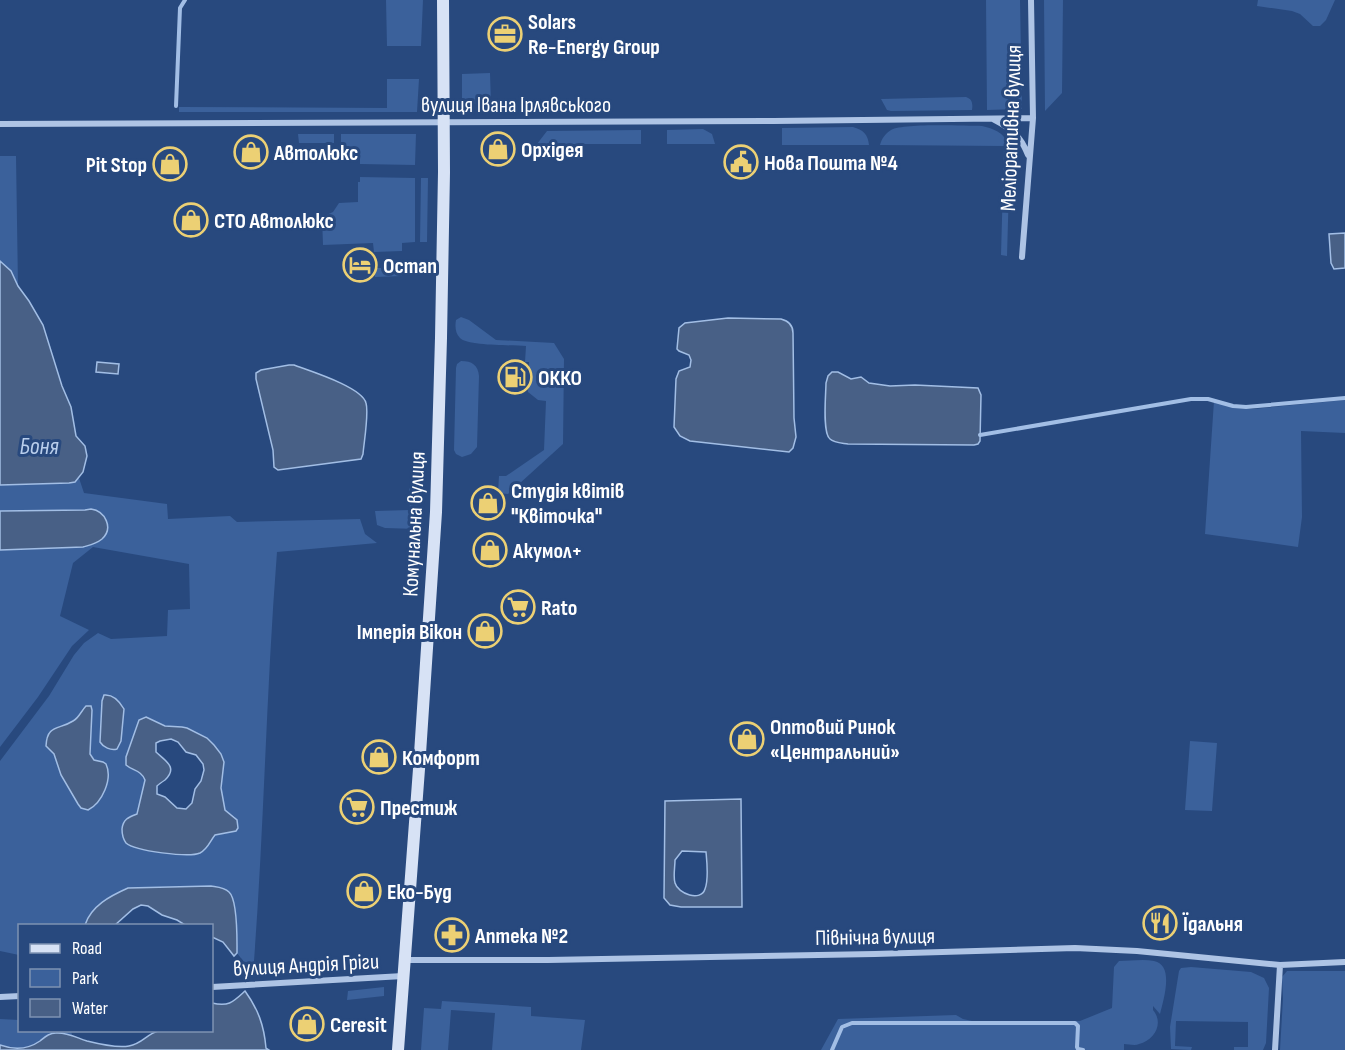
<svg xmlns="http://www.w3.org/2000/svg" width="1345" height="1050" viewBox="0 0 1345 1050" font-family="'Sofia Sans Condensed',sans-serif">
  <rect width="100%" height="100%" fill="#28497e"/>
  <!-- green -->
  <path fill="#3b619b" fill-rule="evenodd" d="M386,0H423L421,46H387Z
    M986,0H1020L1022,109L987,110Z
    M1044,0H1063L1062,93L1045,111Z
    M1258,0H1335L1326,20L1320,26H1313L1300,14L1292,11L1257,6Z
    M490,73L491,104H462V74Z
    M387,79H419L417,112H179V107L387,108Z
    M966,97C972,99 973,103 972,110L891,111L887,110L881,99Z
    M982,126C998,130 1007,134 1010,152L1007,256L1001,255L1004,146L880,145C882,138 885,134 891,130C905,123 963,126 982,126Z
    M853,127C863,130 868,134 869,145H782V128Z
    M703,129L712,134L715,144H667V130Z
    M641,130V144H537L547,131Z
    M298,134H334V143H299Z
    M341,134H416L415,165L360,164V154H341Z
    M0,156H16L18,286C14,275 9,268 0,261Z
    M360,177L415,178V242L402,243V251L374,252L373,243L323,245L322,217L333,212L339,203L358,202V182H360Z
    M421,178H428L427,242H420Z
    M389,261H402V276L375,277V268H389Z
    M461,317L469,320L496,340L554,343L564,359L563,444L508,494L498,493L499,476H506L544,450L546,401L538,400L528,392L529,362H525L526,346C513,345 467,346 460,338C455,333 455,326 456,320Z
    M461,361C472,361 478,365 479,376L477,447L471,454L462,457L456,454L454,450L456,368L457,364Z
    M1345,400V433L1301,431L1302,517L1298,547L1205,534L1214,401L1234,408L1253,409Z
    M79,478L84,493L167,504L168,519L230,516L237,522L360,519L365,534L377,543L277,552C266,692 264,834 253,974L237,953L234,902L128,888C110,896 91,906 85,925L20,926L19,955L0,951V761L49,696L74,655L84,643L98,633L111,639L167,636L168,610L190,609L189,564L93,547L73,563L60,616L89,630L72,646L38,697L0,747V550L83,547L106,534L107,522L91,509L85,510L0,511V485L69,483L75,482ZM102,701L124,709L120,744L100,742ZM91,706L92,710L90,754L94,760L103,762L105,788L95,806L78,804L61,775L56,758L51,751L70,723L77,718L83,708ZM146,717L165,726L182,727L187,728L207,738L214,745L221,754L224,762L221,780L222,796L225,810L235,817L232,832L215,835C207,845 201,854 188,855L138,849C128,845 122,838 122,827L129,817L137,814L145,780C142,773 136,770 129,767L126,762V757L139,720Z
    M417,487L418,529L385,528L377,525L375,511L410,510L409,488Z
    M1190,741L1217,743L1212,811L1185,810Z
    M1119,961C1130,961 1143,959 1154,961C1175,965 1163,1001 1160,1014L1153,1006V1010C1164,1023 1155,1040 1139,1044C1135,1046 1129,1044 1124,1044V1050H821L838,1019L956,1015L963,1019L972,1021H1080L1112,1008L1114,967Z
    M1191,967L1251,972L1264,978L1269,988L1266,1043L1263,1050H1234V1047H1248V1022L1176,1021L1175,1046L1192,1047L1191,1050L1171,1049L1170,1027L1179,971L1181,968Z
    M1287,971H1345V1050H1280L1283,998L1282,977Z
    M384,987V996L347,1000L348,991Z
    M442,1001L531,1007V1016L585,1020L581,1050H492L495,1013L451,1010L448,1050H421L424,1008L441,1009Z
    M0,1019L19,1020L20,1030L71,1031L72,1035C64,1034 55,1031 48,1034C44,1036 41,1041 37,1043C24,1050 13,1049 0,1045Z"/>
  <!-- water -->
  <path fill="#486086" stroke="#a2bee5" stroke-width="1.5" fill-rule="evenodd" d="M1345,233V268L1334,269L1331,263L1329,234Z
    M0,261L11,271L18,286L29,301L43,325L62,386L71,407L76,436L85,446L87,456L83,472L75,482L69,483L0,485Z
    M728,318L781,319C789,321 793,325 793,333L794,418L796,437L793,448L789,452L690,441L680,436L674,427L676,379L679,371L690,367L691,360L689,355L679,351L677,349L679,328L685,323Z
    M97,362L119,364L118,374L96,372Z
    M289,365H294C310,371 362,387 366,403C369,413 364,442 363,454L361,459L278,470L274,467L273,450L256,379V373L261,370Z
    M832,372H838L851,379L861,377L869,383L890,386L915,385L978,388L981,395L980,441L978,444L974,445L848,444C842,443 834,443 830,439C822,433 826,393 826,383L828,376Z
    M91,509C105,511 114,528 102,539C96,544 90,545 83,547L0,550V511L85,510Z
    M104,695C113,694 120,702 124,709L121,741L117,749C111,751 103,747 100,742L102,701Z
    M86,706H91L92,710L90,754L94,760L103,762L106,764C113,779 102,803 88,810L81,808L78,804L61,775L54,754L46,746C47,724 59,730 73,721C79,718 81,711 86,706Z
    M146,717L165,726L182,727L187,728L207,738L214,745L221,754L224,762L221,788L225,810L237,820L238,828L236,831L215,835C210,841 208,849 200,853C189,858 135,851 126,843C123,839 122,834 122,829C123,819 129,817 137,814L145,780C141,770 133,771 126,765V757L139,720ZM171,739L178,742L186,752L196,755L203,764L204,770L201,781L195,789L192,803L186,809L177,808L165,797L157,794V786C159,784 162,782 165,780C179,767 164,760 156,752V743L160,741Z
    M741,799L742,907H681L670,905L664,898L665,801ZM682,851L706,852C707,863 709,879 705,889C701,902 678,894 675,883C673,877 675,867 675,860Z
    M211,886C217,887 224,887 229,892C238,900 237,940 237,953L234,956L223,942L212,937V926L185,925L177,920L162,915L148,906L141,905L133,909L115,925H85C91,906 110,896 128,888Z
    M245,991C258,1009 264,1025 266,1048L269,1050H0V1045C14,1050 27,1050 40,1041C45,1037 49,1033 56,1033C67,1032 77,1038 87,1041C99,1044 117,1048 129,1046C142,1044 147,1034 158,1031L212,1030V1003C229,1007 233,1002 245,991Z"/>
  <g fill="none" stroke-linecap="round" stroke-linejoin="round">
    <!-- stream -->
    <path stroke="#a2bee5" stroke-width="4" d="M176,106L180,8L185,0
      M980,435L1191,399H1208L1233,406L1246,407L1345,398
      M832,1050L842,1027L852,1023H1075L1078,1026L1077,1047L1078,1049L1083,1050"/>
    <!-- minor -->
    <path stroke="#aec4e5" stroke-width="6" d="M993,119C1012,129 1020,135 1028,155
      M0,124L774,121L1033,118
      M1022,257L1033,118L1031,0
      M405,960H548L875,954L1075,948L1137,951L1280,965L1345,962
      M212,987L403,976
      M0,997L20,996
      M1275,1050L1280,965"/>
    <!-- secondary -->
    <path stroke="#d7e2f5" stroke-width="12" d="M398,1050L419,769L436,512L441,338L444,172L443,0"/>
  </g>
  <!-- icons -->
  <defs>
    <symbol id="office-ring" viewBox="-11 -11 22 22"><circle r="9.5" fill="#28497e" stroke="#ecd074" stroke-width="1.5"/><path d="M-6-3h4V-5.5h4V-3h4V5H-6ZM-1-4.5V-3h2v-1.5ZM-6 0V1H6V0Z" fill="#ecd074"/></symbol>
    <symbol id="shop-ring" viewBox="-11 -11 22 22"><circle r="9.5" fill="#28497e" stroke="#ecd074" stroke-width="1.5"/><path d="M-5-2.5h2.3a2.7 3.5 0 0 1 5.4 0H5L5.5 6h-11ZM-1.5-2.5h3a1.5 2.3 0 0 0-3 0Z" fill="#ecd074"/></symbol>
    <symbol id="civic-ring" viewBox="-11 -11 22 22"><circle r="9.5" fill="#28497e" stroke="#ecd074" stroke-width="1.5"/><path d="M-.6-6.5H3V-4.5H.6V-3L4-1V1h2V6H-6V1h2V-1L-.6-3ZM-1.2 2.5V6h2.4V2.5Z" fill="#ecd074"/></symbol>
    <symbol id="hotel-ring" viewBox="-11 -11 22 22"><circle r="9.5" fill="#28497e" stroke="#ecd074" stroke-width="1.5"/><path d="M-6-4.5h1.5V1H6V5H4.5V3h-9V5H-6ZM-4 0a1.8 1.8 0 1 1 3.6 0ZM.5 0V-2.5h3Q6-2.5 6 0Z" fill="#ecd074"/></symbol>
    <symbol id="fuel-ring" viewBox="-11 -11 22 22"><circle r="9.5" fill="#28497e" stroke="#ecd074" stroke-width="1.5"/><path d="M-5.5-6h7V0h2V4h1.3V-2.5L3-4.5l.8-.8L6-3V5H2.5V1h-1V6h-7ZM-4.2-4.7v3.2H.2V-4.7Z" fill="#ecd074"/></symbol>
    <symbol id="supermarket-ring" viewBox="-11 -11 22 22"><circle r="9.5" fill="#28497e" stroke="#ecd074" stroke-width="1.5"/><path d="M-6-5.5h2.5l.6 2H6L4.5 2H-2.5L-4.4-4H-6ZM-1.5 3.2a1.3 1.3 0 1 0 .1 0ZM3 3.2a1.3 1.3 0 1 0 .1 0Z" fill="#ecd074"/></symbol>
    <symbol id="restaurant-ring" viewBox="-11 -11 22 22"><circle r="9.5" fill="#28497e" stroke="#ecd074" stroke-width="1.5"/><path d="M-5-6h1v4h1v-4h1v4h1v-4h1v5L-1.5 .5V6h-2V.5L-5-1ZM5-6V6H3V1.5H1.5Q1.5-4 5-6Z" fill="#ecd074"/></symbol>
    <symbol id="pharmacy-ring" viewBox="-11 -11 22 22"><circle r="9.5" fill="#28497e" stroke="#ecd074" stroke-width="1.5"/><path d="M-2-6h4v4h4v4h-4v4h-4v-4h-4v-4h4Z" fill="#ecd074"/></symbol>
  </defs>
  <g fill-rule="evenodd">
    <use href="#office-ring" x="486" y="15" width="38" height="38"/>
    <use href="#shop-ring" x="479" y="130" width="38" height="38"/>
    <use href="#shop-ring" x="232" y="133" width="38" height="38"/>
    <use href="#civic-ring" x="722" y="143" width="38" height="38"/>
    <use href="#shop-ring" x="151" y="145" width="38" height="38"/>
    <use href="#shop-ring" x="172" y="201" width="38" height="38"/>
    <use href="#hotel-ring" x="341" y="246" width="38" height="38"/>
    <use href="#fuel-ring" x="496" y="358" width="38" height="38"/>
    <use href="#shop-ring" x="469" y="484" width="38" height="38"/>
    <use href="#shop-ring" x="471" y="531" width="38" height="38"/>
    <use href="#supermarket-ring" x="499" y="588" width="38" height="38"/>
    <use href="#shop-ring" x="466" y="612" width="38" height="38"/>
    <use href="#shop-ring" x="728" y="720" width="38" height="38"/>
    <use href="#shop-ring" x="360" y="738" width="38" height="38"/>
    <use href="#supermarket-ring" x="338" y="788" width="38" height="38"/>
    <use href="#shop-ring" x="345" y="872" width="38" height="38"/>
    <use href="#restaurant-ring" x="1141" y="904" width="38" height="38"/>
    <use href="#pharmacy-ring" x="433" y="916" width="38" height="38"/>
    <use href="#shop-ring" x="288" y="1005" width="38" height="38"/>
  </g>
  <g text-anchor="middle" stroke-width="6" stroke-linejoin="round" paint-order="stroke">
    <!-- poi labels -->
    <g font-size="22" font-weight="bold" fill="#fff" stroke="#28497e" text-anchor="start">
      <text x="528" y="29">Solars<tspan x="528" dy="25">Re-Energy Group</tspan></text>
      <text x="521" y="157">Орхідея</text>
      <text x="274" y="160">Автолюкс</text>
      <text x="764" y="170">Нова Пошта №4</text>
      <text x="147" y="172" text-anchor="end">Pit Stop</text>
      <text x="214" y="228">СТО Автолюкс</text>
      <text x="383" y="273">Остап</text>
      <text x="538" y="385">ОККО</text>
      <text x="511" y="498">Студія квітів<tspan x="511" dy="25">"Квіточка"</tspan></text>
      <text x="513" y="558">Акумол+</text>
      <text x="541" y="615">Rato</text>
      <text x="462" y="639" text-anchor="end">Імперія Вікон</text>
      <text x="770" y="734">Оптовий Ринок<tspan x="770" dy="25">«Центральний»</tspan></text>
      <text x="402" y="765">Комфорт</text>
      <text x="380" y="815">Престиж</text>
      <text x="387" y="899">Еко-Буд</text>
      <text x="1183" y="931">Їдальня</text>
      <text x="475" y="943">Аптека №2</text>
      <text x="330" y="1032">Ceresit</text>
    </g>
    <!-- street labels -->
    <g font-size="22" fill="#fff" stroke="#28497e">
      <text x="516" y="112">вулиця Івана Ірлявського</text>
      <text transform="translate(1010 128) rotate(-88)" y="8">Меліоративна вулиця</text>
      <text transform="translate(413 524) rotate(-87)" y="8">Комунальна вулиця</text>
      <text transform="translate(875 936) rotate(-1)" y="8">Північна вулиця</text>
      <text transform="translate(306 964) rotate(-3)" y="8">вулиця Андрія Гріги</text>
    </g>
    <!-- water labels -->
    <g font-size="24" font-style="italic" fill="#b9ceec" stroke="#28497e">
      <text x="39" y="454">Боня</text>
    </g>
  </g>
  <!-- legend -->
  <rect x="18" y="924" width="195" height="108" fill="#28497e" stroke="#7e92b2" stroke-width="1.5"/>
  <rect x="30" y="944" width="30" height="9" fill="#d7e2f5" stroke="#7e92b2" stroke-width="1.5"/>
  <text x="72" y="954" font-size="18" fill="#ffffff">Road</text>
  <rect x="30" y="969" width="30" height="18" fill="#3b619b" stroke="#7e92b2" stroke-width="1.5"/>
  <text x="72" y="984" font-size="18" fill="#ffffff">Park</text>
  <rect x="30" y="999" width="30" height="18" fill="#486086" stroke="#7e92b2" stroke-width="1.5"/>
  <text x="72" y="1014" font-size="18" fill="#ffffff">Water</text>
</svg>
